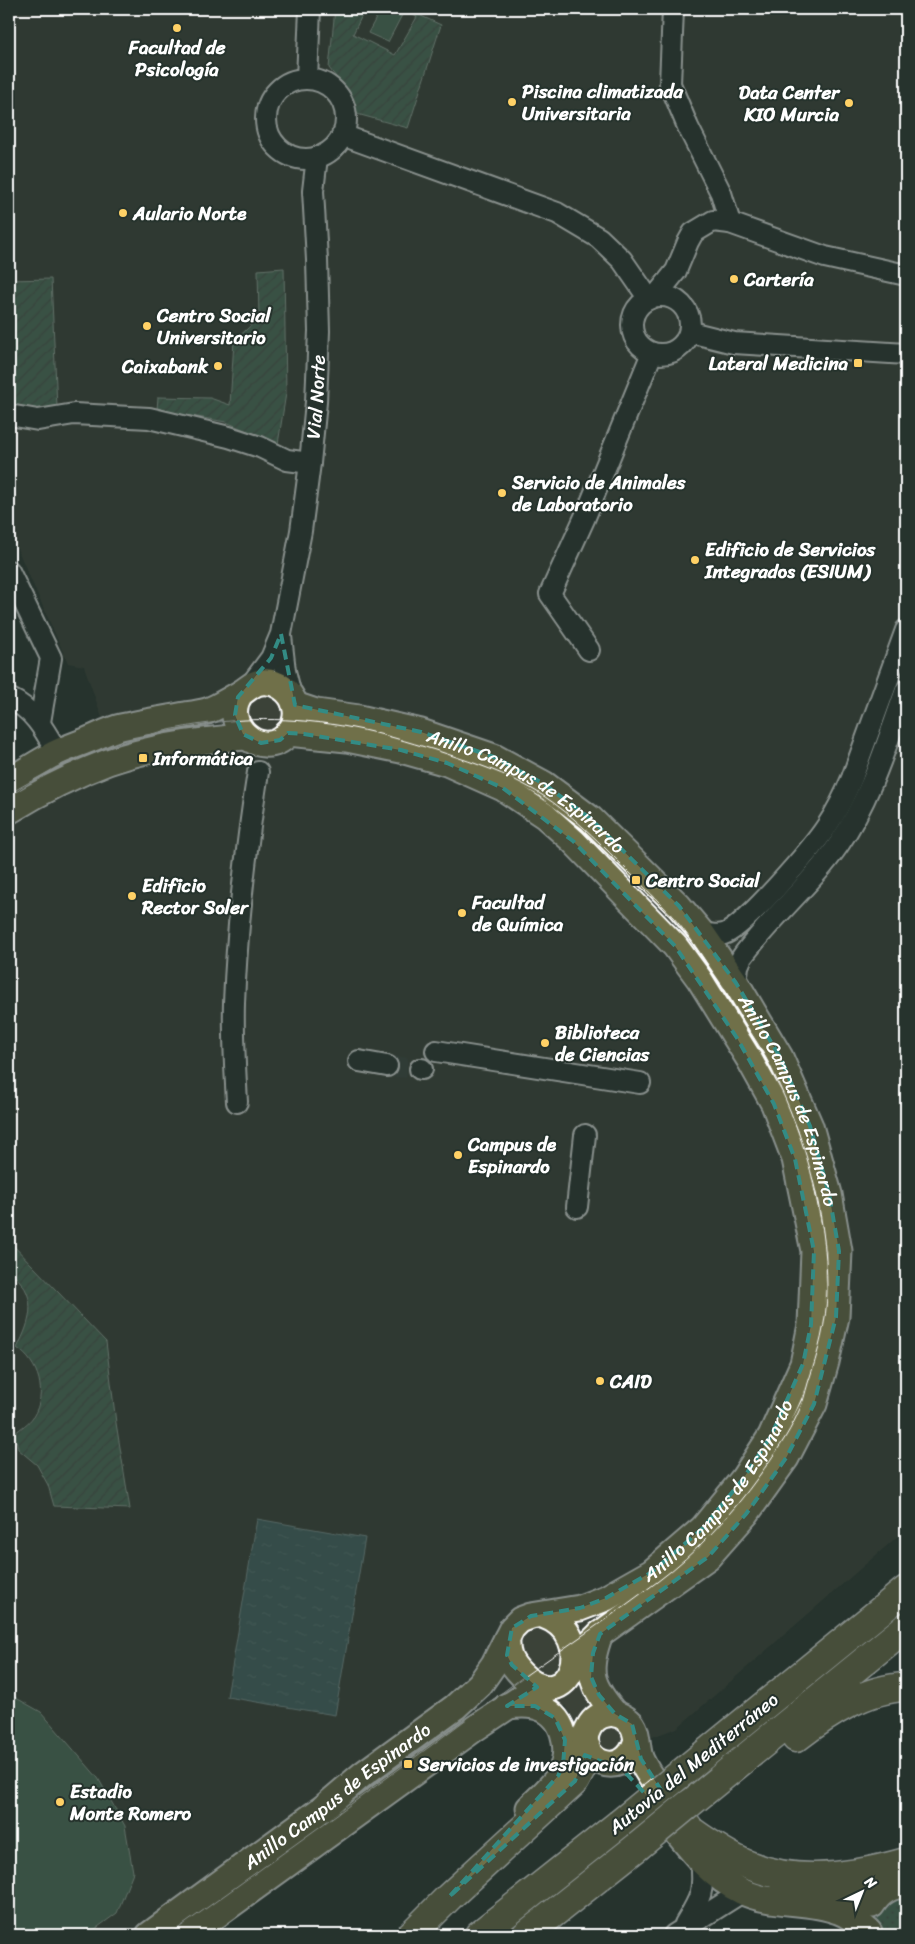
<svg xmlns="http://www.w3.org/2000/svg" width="915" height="1944" viewBox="0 0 915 1944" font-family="Sriracha,sans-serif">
  <defs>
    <pattern id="grass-dots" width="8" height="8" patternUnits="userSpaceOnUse" patternTransform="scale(1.25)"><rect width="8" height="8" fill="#51745e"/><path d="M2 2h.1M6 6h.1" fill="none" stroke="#4e5a52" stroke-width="1.8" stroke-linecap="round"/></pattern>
    <pattern id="garden-furrows" width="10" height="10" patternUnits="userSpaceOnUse" patternTransform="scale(1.25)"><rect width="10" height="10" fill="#51745e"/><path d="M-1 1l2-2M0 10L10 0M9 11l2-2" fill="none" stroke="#4e5a52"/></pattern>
    <pattern id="water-ripples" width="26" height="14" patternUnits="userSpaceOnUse" patternTransform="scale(1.25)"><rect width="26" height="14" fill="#466b6a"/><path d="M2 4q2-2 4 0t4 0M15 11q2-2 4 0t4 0" fill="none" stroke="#628180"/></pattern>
  </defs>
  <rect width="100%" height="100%" fill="#26332d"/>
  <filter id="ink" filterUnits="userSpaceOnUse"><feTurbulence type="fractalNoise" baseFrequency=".02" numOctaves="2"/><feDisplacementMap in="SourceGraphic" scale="10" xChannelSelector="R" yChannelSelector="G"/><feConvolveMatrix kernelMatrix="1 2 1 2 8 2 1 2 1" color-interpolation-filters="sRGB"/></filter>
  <g filter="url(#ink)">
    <!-- built -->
    <path fill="#3b4239" d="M9,9H906V1529L677,1728L636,1743L620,1763L585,1738L566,1706L547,1711L524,1705L189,1935H9V781L107,732L84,666L68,663L9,530Z"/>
    <!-- grass -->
    <path fill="url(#grass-dots)" stroke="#a8baae" d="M906,1894V1935H881C876,1925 876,1908 887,1902C892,1898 900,1896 906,1894Z"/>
    <!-- park -->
    <path fill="#51745e" stroke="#a8baae" d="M381,9H389L402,15L388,42L368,33Z
      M9,1694L41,1712L98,1778L125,1826L133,1872L117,1913L87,1935H9Z"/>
    <!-- garden -->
    <path fill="url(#garden-furrows)" stroke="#a8baae" d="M335,9H365L353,34L395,55L417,17L400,9H406L441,25L408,128L357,114L350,95L329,68Z
      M284,268L286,393L278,444L226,422L157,410L158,397L210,398L230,405L234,341L259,318L258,270Z
      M51,279L57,407L27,412L9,404V280Z
      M9,1241L106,1342L116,1423L130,1509L54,1506L48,1485L37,1465L18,1449L15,1433C21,1428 29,1423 33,1417C48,1393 39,1363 17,1348C32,1319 39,1294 9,1271Z"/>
    <!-- water -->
    <path fill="url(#water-ripples)" stroke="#90a6a6" d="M257,1519L365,1538L335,1715L227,1697Z"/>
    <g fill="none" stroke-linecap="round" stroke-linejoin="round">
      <!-- minor-tunnel -->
      <path stroke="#3c4742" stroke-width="20" stroke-dasharray="20 10" stroke-linecap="butt" d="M387,1066L420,1069"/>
      <defs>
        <g id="minor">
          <path d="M673,9L670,84L688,127L721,193L730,223"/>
          <path d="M307,79L310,9"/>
          <circle cx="306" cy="119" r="40"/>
          <path d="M342,135L557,213L599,238L622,260L649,299"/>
          <path d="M656,296L676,271L688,242L693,233L713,221L730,223L825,257L906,275"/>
          <circle cx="661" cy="325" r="29"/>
          <path d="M690,332L734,343L906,354"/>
          <path d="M9,415L38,420L74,414L149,418L229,437L260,447L287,460L310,463"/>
          <path d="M9,571L51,658L40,722"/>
          <path d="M281,636L285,671L291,695"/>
          <path d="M589,650L550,594L585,517L652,353"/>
          <path id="s1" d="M250,686L271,658L281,634L301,531L310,463L316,402L319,331L317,260L313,191L317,157"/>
          <path d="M9,698C34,710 44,729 57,752"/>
          <path d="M701,932C708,934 716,936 724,934C744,928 814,846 827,826C837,811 845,795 852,778L906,630"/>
          <path d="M736,983L738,966L742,957C771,917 811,885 839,844C871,797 887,742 906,690"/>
          <path d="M436,1051L640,1083"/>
          <path d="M359,1061L387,1066"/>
          <path d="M420,1069H422"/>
          <path d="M237,1102C235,1069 233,1036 234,1003C237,926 246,848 258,772"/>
          <path d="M577,1207L585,1135"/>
          <path d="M685,1924C700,1899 705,1892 701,1861"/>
          <path d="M674,1935L742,1892"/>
        </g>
        <g id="major">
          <path id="s2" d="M295,705L316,712L359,718L421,732L494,757L544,784L591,819L679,906L701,932L736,983L780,1057L810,1126L829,1194L839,1251L836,1317L826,1362L814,1404L786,1458L746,1514L708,1557L600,1634L574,1659"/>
          <path d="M9,781C25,771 41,760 58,752C69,747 81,743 93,738C102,734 112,729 121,727C142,722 164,719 185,715C192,714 200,713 207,711C218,707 231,699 241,693C248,689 252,683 261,682C276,680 291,691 295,705C298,715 295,726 288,734C262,763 218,724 241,693"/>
          <path d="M9,811C40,792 73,775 108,762C151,747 201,740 246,737"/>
          <path d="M600,1634C586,1672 590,1684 615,1714"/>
          <path d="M507,1638C506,1655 510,1663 522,1675C568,1719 601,1636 543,1615"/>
          <path d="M507,1706C516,1705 525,1704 534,1706C565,1712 572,1749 560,1774C553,1786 539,1798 529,1808"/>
          <path d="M636,1743C622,1784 571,1758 589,1727C593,1720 599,1715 607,1714C616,1712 625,1717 631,1723C639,1733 636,1749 641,1760C653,1785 674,1807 691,1829"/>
          <path d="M667,1820C689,1847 709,1876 741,1891C771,1906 807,1899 838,1911C850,1915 860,1924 869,1932"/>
          <path d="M783,1886L853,1895L882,1892"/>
          <path d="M872,1905C880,1892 891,1885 906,1885"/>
          <path id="s3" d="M149,1935L323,1808L363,1774L455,1707L480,1684L494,1664L512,1628L520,1620L531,1616L580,1608L606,1598L652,1572L703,1528L743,1479L771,1436L803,1364L811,1325L814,1251L795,1159L774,1104L749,1059L700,980L675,946L573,841L545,816L503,788L447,763L401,750L347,739L288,733"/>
          <path d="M189,1935L474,1729L539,1686"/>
        </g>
        <path id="highway" d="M796,1738C827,1714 866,1688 906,1687
          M701,1757L906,1590
          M689,1804L906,1627
          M694,1833C712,1845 730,1858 751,1866C799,1885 858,1876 906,1862
          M411,1935L449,1897L575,1781L582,1768L586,1747
          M479,1935L619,1824
          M526,1935L637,1847"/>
      </defs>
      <!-- minor casing -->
      <use href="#minor" stroke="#fff" stroke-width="24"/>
      <!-- major casing -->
      <use href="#major" stroke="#fff" stroke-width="29"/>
      <!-- highway casing -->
      <use href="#highway" stroke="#fff" stroke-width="31"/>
      <!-- minor -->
      <use href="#minor" stroke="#26332d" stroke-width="20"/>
      <!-- major -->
      <use href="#major" stroke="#70704a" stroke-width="25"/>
      <!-- highway -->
      <use href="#highway" stroke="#70704a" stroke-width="28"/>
      <!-- tram -->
      <path stroke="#fff" stroke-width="1" d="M9,794C111,732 234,704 353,728C380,733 408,742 435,750C465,760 495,769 523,784C564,805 596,839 628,871C643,886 659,901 673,917C695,942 714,975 732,1004C743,1022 756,1039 766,1058C803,1130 827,1208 827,1290C827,1322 818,1353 808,1383C805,1393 803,1404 798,1413C788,1436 773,1456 759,1476C731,1515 696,1553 657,1582C612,1616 565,1647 519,1680C404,1767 286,1851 169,1935"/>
      <defs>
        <path id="highway-bridge" d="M619,1824L701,1757
          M637,1847L689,1804"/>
      </defs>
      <!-- highway-bridge casing -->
      <use href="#highway-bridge" stroke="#fff" stroke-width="31" stroke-linecap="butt"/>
      <!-- highway-bridge -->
      <use href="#highway-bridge" stroke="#70704a" stroke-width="28"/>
    </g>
  </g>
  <!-- marked area -->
  <path d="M0 0H915V1944H0ZM281,634L295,705L421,732L494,757L544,784L591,819L679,906L736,983L780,1057L810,1126L829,1194L839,1251L836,1317L814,1404L786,1458L746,1514L708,1557L600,1634L593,1653L591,1677L599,1695L615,1714L632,1724L641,1759L661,1790L650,1799L623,1770L585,1755L575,1781L449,1897L558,1776L563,1765L565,1740L555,1718L535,1706H507L537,1687L512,1665L507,1655L512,1628L531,1616L580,1608L606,1598L652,1572L703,1528L743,1479L771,1436L803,1364L811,1325L814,1251L795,1159L774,1104L737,1038L675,946L573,841L503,788L447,763L401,750L304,734L288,733L280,740L261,743L243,734L235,715L238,697L271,658Z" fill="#26332d" fill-opacity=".55" fill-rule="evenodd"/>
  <path fill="none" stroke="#338b84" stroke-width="4" stroke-dasharray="10 6" stroke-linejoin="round" d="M281,634L295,705L421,732L494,757L544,784L591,819L679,906L736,983L780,1057L810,1126L829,1194L839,1251L836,1317L814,1404L786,1458L746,1514L708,1557L600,1634L593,1653L591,1677L599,1695L615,1714L632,1724L641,1759L661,1790L650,1799L623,1770L585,1755L575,1781L449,1897L558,1776L563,1765L565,1740L555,1718L535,1706H507L537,1687L512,1665L507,1655L512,1628L531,1616L580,1608L606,1598L652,1572L703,1528L743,1479L771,1436L803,1364L811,1325L814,1251L795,1159L774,1104L737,1038L675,946L573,841L503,788L447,763L401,750L304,734L288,733L280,740L261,743L243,734L235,715L238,697L271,658Z"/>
  <!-- markers -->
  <g fill="#ffd166" stroke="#26332d" stroke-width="2">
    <circle cx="177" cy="28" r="5"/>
    <circle cx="512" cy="102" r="5"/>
    <circle cx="849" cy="103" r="5"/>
    <circle cx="123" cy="213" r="5"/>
    <circle cx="734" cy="279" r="5"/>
    <circle cx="147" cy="326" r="5"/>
    <rect x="853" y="358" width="10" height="10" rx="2.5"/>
    <circle cx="218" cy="366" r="5"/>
    <circle cx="502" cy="493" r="5"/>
    <circle cx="695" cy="560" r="5"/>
    <rect x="138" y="753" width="10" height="10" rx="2.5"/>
    <rect x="631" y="875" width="10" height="10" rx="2.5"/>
    <circle cx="132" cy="896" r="5"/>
    <circle cx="462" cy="913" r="5"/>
    <circle cx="545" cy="1043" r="5"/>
    <circle cx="458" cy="1155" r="5"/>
    <circle cx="600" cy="1381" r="5"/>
    <rect x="403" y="1759" width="10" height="10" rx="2.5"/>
    <circle cx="60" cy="1802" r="5"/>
  </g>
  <g text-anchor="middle" stroke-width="4" stroke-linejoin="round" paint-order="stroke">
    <!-- poi labels -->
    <g font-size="19" font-weight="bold" fill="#fff" stroke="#26332d" text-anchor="start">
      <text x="177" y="54" text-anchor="middle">Facultad de<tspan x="177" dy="22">Psicología</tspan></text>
      <text x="522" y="98">Piscina climatizada<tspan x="522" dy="22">Universitaria</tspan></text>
      <text x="839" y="99" text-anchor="end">Data Center<tspan x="839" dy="22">KIO Murcia</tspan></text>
      <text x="133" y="220">Aulario Norte</text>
      <text x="744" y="286">Cartería</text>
      <text x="157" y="322">Centro Social<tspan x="157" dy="22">Universitario</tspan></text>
      <text x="848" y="370" text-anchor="end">Lateral Medicina</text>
      <text x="208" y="373" text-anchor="end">Caixabank</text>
      <text x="512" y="489">Servicio de Animales<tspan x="512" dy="22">de Laboratorio</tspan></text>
      <text x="705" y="556">Edificio de Servicios<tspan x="705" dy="22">Integrados (ESIUM)</tspan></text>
      <text x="153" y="765">Informática</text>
      <text x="646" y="887">Centro Social</text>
      <text x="142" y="892">Edificio<tspan x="142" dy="22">Rector Soler</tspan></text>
      <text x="472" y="909">Facultad<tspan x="472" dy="22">de Química</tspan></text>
      <text x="555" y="1039">Biblioteca<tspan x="555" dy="22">de Ciencias</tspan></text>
      <text x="468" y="1151">Campus de<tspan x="468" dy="22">Espinardo</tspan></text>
      <text x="610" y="1388">CAID</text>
      <text x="418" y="1771">Servicios de investigación</text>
      <text x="70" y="1798">Estadio<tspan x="70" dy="22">Monte Romero</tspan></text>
    </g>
    <!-- street labels -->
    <g font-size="19" fill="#fff" stroke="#26332d">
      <text dy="7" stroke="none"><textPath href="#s1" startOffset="301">Vial Norte</textPath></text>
      <text dy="7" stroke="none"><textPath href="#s2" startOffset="251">Anillo Campus de Espinardo</textPath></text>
      <text dy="7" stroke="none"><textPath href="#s2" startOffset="671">Anillo Campus de Espinardo</textPath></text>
      <text dy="7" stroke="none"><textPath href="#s3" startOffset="740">Anillo Campus de Espinardo</textPath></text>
      <text transform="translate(693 1763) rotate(-39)" y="7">Autovía del Mediterráneo</text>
      <text dy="7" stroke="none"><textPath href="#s3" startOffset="234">Anillo Campus de Espinardo</textPath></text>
    </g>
  </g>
  <!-- margin -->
  <rect width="915" height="1944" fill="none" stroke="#26332d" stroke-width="30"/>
  <rect x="15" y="15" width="885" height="1914" fill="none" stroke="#fff" stroke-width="2" filter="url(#ink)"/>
  <!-- north arrow -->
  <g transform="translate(862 1892) rotate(43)" stroke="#26332d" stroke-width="4" paint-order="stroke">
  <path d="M0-4L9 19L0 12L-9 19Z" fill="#ffffff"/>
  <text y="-8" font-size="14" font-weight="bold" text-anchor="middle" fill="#ffffff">N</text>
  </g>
</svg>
